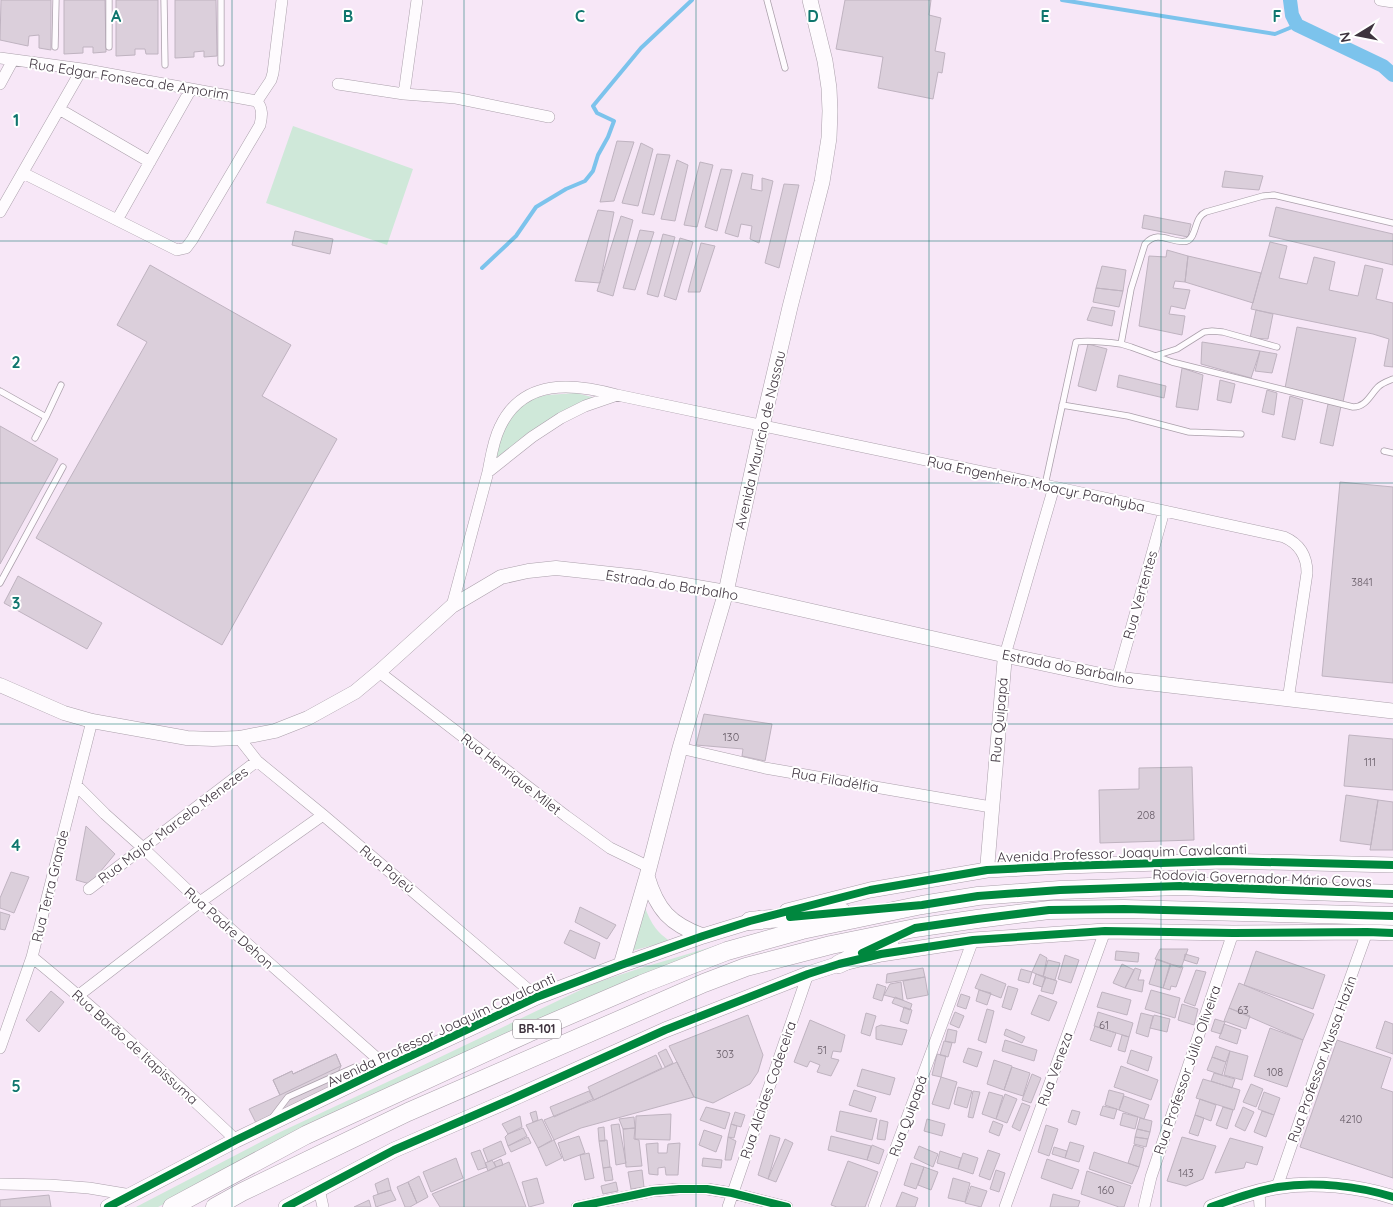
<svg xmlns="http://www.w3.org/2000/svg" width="1393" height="1207" viewBox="0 0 1393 1207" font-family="Quicksand,sans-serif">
  <rect width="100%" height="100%" fill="#f7e7f7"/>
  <!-- green -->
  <path fill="#cfe8d9" d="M293,126L413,169L387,245L266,203Z
    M576,393L596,398L504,452L494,460L502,425L527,400L547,395Z
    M642,900C649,918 653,930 670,941L631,951Z
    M728,942L228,1171L158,1207H136L276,1134L413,1070L595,983L641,968Z"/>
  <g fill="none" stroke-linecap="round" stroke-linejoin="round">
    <!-- stream -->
    <path stroke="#7cc3ec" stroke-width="4" d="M1062,0L1275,34L1297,25
      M482,268L516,236L536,207L566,189L585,181L593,171L598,155L608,137L614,121L597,113L593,106L641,48L692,0"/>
    <!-- canal -->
    <path stroke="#7cc3ec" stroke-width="14" d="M1290,0L1292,15L1297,25L1383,66L1393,75"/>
  </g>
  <!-- building -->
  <path fill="#dbcfdb" stroke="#bfb3c0" d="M1,0H51V50L39,48V35L29,36L28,46L0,40Z
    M64,0H105L106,52L93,53V47H83V53L64,54Z
    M116,0H158V54H146L145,49H135V55L116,56Z
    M175,0H216L217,56L204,57V51L194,52V57L175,58Z
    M845,0H931L929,15L941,18L935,51L945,53L942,73L938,72L933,99L878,88L883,57L836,49Z
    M617,141L634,142L614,201L600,202Z
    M641,143L653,149L638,206L622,203Z
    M657,154L670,155L654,215L642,213Z
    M677,160L688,165L675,221L661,219Z
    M700,162L713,165L697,227L684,225Z
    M721,169L732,170L717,231L705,227Z
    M1225,171L1263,176L1259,190L1222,187Z
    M742,173L753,175L751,189L762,191V178L773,181L759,243L750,239L752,226L741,224L738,237L725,233Z
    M784,184L799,185L779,268L765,263Z
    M1276,207L1393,234V265L1269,236Z
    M598,210L614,212L600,283L575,281Z
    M1144,215L1191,224L1188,237L1142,228Z
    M621,216L633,220L613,296L597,291Z
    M640,230L654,232L635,290L623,288Z
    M295,231L333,239L330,254L292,245Z
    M663,234L675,237L658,297L647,294Z
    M680,238L693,242L676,300L664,296Z
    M1270,242L1287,246L1279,278L1307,284L1314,257L1335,262L1329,290L1358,296L1365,265L1383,269L1376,299L1393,303V367L1384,366L1389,339L1373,334L1251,309Z
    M701,243L715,246L700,292H688Z
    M1167,250L1188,256L1185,282L1175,281L1173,288L1190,290L1185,309L1171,306L1169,314L1185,316L1182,335L1139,326L1149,256L1166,257Z
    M1188,256L1261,273L1253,303L1185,282Z
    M150,265L291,345L262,396L337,439L222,645L36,538L147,342L117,325Z
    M1102,266L1126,270L1123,291L1096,288Z
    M1096,288L1123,291L1119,307L1093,302Z
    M1092,307L1115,311L1112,326L1087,320Z
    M1256,310L1273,314L1268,339L1250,338Z
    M1297,327L1356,338L1343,402L1285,388Z
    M1202,342L1260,351L1251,378L1201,364Z
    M1088,344L1107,349L1096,391L1078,386Z
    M1260,351L1277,354L1272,373L1255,371Z
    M1182,368L1203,375L1198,410L1176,407Z
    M1119,375L1166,386L1164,398L1117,387Z
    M1220,380L1235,384L1231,403L1217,400Z
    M1267,390L1277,393L1274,415L1262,412Z
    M1290,396L1303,400L1295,440L1282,437Z
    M1328,404L1341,406L1333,446L1320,443Z
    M0,426L58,459L0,564Z
    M1340,482L1393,487V683L1322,676Z
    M18,576L102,623L87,649L4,603Z
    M704,714L772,724L765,761L742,756L743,749L696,745Z
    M1349,735L1393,739V790L1344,786Z
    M1192,767L1194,840L1100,843L1099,790L1139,789V768Z
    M1346,795L1378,800L1371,845L1340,841Z
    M1378,800L1393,802V850H1370Z
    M86,826L115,854L90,884L76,880Z
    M11,872L29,877L14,913L0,908V898Z
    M580,907L616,925L607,939L575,922Z
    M0,912L10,915L5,930L0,929Z
    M570,930L600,943L595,959L564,943Z
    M1160,949H1188L1181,968L1155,959Z
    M1116,951L1139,953L1138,962L1115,960Z
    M1256,951L1325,975L1313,1009L1244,985Z
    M1040,954L1047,958L1043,977L1032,972Z
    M1185,954L1199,958L1197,964L1184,960Z
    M1065,955L1079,960L1071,983L1058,979Z
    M1157,959L1171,964L1163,988L1149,984Z
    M1048,960L1060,963L1055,980L1043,977Z
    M1122,964L1134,970L1125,988L1113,983Z
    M1170,964L1183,967L1176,987L1171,986L1170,990L1163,988Z
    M923,968L925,977L886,983L887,974Z
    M1135,968L1141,970L1138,980H1144L1142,992L1125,988Z
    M1021,969L1032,972L1029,983L1018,980Z
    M1196,970L1206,972L1195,1006L1184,1002Z
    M981,974L1006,984L1001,998L975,988Z
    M1036,974L1046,977L1042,987L1033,984Z
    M925,977L928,995L907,999L903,981Z
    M1045,977L1057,981L1053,994L1041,991Z
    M901,982L903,1000L884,995L890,984Z
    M1239,983L1314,1014L1303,1040L1229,1008Z
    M877,984L886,987L882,1001L873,998Z
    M1008,986L1018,989L1011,1010L1002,1007Z
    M979,990L991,993L987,1005L976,1001Z
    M1151,990L1180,998L1175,1018L1145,1009Z
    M51,991L64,1002L39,1032L26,1020Z
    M1102,992L1131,1000L1127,1015L1097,1007Z
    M961,994L970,997L966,1009L957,1006Z
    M1039,995L1057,1002L1049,1021L1031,1014Z
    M895,997L912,1004L910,1010L892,1003Z
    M1182,1004L1198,1009L1194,1025L1178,1020Z
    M904,1007L912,1010L908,1024L900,1021Z
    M1229,1008L1250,1016L1246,1029L1224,1021Z
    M987,1009L994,1011L986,1043L978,1040Z
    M955,1012L964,1016L959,1028L950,1024Z
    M1098,1012L1133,1023L1129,1037L1094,1026Z
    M866,1013L876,1016L870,1036L861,1033Z
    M1141,1013L1153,1016L1148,1037L1136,1033Z
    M748,1015L763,1055L758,1072L750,1084L713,1103L694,1097L669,1046Z
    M1154,1015L1170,1019L1167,1032L1150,1028Z
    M1215,1019L1225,1022L1221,1034L1211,1031Z
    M810,1020L845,1035L841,1052L833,1051L831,1058L839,1060L831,1076L817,1072L820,1065L810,1061L807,1067L794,1062Z
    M1385,1021L1393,1024V1054L1376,1048Z
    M1224,1024L1241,1030L1237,1044L1219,1038Z
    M881,1025L907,1030L902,1045L876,1039V1027Z
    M1095,1026L1116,1033L1111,1047L1090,1040Z
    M1270,1028L1303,1040L1287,1087L1254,1076Z
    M948,1029L957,1031L955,1043L945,1041Z
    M1006,1029L1025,1037L1022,1043L1004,1035Z
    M1122,1035L1129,1037L1125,1052L1118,1050Z
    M1005,1040L1037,1050L1034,1061L1002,1051Z
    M1337,1040L1391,1058L1381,1088L1393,1092V1178L1300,1147Z
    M944,1041L952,1043L948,1057L940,1055Z
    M1216,1046L1230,1051L1226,1062L1212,1057Z
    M968,1048L982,1052L977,1067L963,1062Z
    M666,1049L673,1063L665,1067L658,1053Z
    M1131,1050L1152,1057L1148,1071L1127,1063Z
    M1230,1051L1248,1056L1242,1080L1224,1075Z
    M336,1054L341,1066L334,1081L337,1088L257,1125L249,1109L280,1095L273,1080L292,1071L293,1074Z
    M336,1054L341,1066L280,1095L273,1080L292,1071L293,1074Z
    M937,1054L946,1056L941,1077L932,1075Z
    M656,1055L662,1068L594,1100L588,1087Z
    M1212,1057L1226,1062L1222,1075L1207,1070Z
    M994,1060L1012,1066L1004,1090L987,1084Z
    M677,1062L694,1097L581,1128L554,1140L544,1120L594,1100Z
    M1121,1066L1158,1080L1151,1100L1114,1087Z
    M1012,1067L1030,1073L1023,1096L1004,1090Z
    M862,1069L895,1078L890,1095L857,1086Z
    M1214,1073L1235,1079L1232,1088L1211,1081Z
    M1032,1074L1041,1078L1031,1103L1022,1100Z
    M941,1077L957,1082L949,1109L932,1104Z
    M1203,1079L1240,1090L1234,1110L1196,1098Z
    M1251,1084L1263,1089L1256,1107L1243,1102Z
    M958,1087L972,1091L967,1108L954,1104Z
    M854,1090L876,1097L871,1112L849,1105Z
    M1109,1090L1124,1094L1119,1110L1105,1105Z
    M589,1091L593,1099L554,1117L550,1107Z
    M973,1091L980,1092L973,1118L968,1117Z
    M989,1092L1003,1096L996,1119L982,1114Z
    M1264,1092L1280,1098L1274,1115L1258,1109Z
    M1005,1094L1017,1099L1007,1123L996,1119Z
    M1124,1096L1149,1105L1144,1119L1119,1110Z
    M1200,1099L1216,1105L1211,1121L1195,1115Z
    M1022,1103L1030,1106L1020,1131L1012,1127Z
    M1103,1106L1117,1109L1114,1119L1100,1115Z
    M706,1107L730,1113L725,1129L700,1120Z
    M1223,1107L1233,1110L1227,1129L1216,1125Z
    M1243,1107L1254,1112L1245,1131L1235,1126Z
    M1072,1110L1080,1112L1076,1125L1068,1122Z
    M536,1111L538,1120L533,1122L530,1113Z
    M840,1111L877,1119L872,1140L836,1131Z
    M1262,1111L1274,1115L1266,1137L1254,1132Z
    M735,1112L745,1115L741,1127L731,1124Z
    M1123,1113L1138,1117L1135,1129L1120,1125Z
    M671,1114L670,1140L635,1139L636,1116Z
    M1195,1115L1204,1118L1198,1136L1189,1133Z
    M520,1116L522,1127L508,1134L502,1124Z
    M634,1117L635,1128L623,1129L619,1119Z
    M1140,1118L1152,1121L1150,1132L1137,1129Z
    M542,1119L552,1140L538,1148L526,1125Z
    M927,1119L945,1124L942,1136L924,1131Z
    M880,1120L888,1122L885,1140L877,1139Z
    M993,1121L1003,1125L999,1136L989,1132Z
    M619,1124L626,1163L616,1165L611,1125Z
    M731,1124L737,1126L734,1138L728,1137Z
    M1046,1125L1058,1129L1049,1156L1038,1152Z
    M604,1127L605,1141H599L598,1128Z
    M523,1128L527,1136L508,1146L505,1137L508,1134Z
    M635,1128L634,1139L639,1140L642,1166L626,1167L623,1129Z
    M1137,1129L1150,1132L1148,1139L1135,1137Z
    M704,1130L722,1136L716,1152L699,1145Z
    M770,1135L780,1138L768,1179L758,1175Z
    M579,1136L585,1153L564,1161L558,1143Z
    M831,1136L871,1146L867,1160L828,1150Z
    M528,1137L531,1143L511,1152L508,1146Z
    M728,1137L736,1141L731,1160H725Z
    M1135,1137L1148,1139L1146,1147L1134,1144Z
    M1182,1137L1216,1146L1203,1179L1186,1186L1167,1181Z
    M1230,1138L1263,1147L1257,1165L1246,1162L1244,1168L1215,1173Z
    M785,1139L793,1143L776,1182L768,1179Z
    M554,1140L562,1158L546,1166L538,1148Z
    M607,1140L610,1167L603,1168L599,1141Z
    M501,1141L506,1154L488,1162L483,1149Z
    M1070,1142L1084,1146L1079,1162L1065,1158Z
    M658,1143V1153H667L668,1144L680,1143L678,1175H666L665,1167L658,1168V1175L649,1174L646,1144Z
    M872,1145L884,1150L879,1164L867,1160Z
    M1134,1145L1144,1148L1139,1167L1128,1163Z
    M919,1146L938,1154L933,1167L914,1158Z
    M1054,1147L1067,1151L1065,1158L1052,1154Z
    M480,1150L487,1167L478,1170L471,1153Z
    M988,1150L1000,1154L990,1180L979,1176Z
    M940,1151L961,1158L958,1169L937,1163Z
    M1094,1152L1139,1167L1132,1184L1089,1169Z
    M589,1153L594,1178L585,1180L580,1155Z
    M963,1153L978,1158L973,1174L958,1169Z
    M456,1158L463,1178L431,1192L423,1172Z
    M703,1158L722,1160L721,1168L702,1166Z
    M501,1159L503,1165L496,1167L494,1162Z
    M1047,1159L1079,1170L1072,1189L1041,1178Z
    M492,1160L496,1167L488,1171L485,1163Z
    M848,1161L878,1172L865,1207H837L831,1205Z
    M509,1162L526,1207H440L432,1194Z
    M911,1163L924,1167L916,1189L904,1185Z
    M611,1167L613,1180L605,1181L603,1168Z
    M924,1167L938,1172L931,1190L918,1185Z
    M642,1170L644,1187L631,1189L628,1172Z
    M996,1170L1005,1173L999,1192L990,1189Z
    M1087,1171L1131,1186L1124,1207H1119L1081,1194Z
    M419,1176L428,1197L417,1203L408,1182Z
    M388,1178L391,1190L378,1194L375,1184Z
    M537,1178L544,1203L529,1207L522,1182Z
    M953,1178L970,1183L965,1202L948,1198Z
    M408,1182L417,1203L410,1207H405L397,1187Z
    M616,1182L618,1191L603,1194L601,1186Z
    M971,1186L987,1191L981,1207L965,1203Z
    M391,1190L396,1200L376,1207L373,1196Z
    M902,1192L918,1198L915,1207H896Z
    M1053,1194L1080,1201L1078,1207H1050Z
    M49,1195L51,1207H0V1200Z
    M369,1200L371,1207H354Z"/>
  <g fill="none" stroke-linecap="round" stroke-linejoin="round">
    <defs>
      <path id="service" d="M109,0V47
        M164,0L165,65
        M767,0L785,68
        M55,47L56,0
        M221,63V0
        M1393,223L1274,195L1263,196L1206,212C1204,213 1202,214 1200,217C1195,223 1195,238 1187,241C1172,245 1159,228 1145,244L1131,289L1121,344L1131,347L1172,362L1353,407C1366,407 1370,395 1378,387C1382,383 1388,381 1393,379
        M1155,356L1177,349L1204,332L1212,331L1223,332L1277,347
        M0,391L46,417L35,438
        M1062,405L1128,416L1189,432L1241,434
        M46,417L61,385
        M1384,451L1393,453
        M1045,485L1076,342C1091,340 1106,342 1121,344
        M0,583L63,467
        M272,1118L288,1097L355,1067H378"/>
      <path id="minor" d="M1380,0L1393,2
        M0,58L82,69L257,101
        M0,84L13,60
        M338,84L404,94L456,98L549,117
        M404,94L417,0
        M257,101L271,80L273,73L282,0
        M59,109L150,162
        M23,173L177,250L186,248L192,240L260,125C262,116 263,109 257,101
        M0,212L82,69
        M117,220L191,89
        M488,472C491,457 493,441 500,427C523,378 573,383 617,395
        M452,606L488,472L532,437L561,418L585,406L617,395L1054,487L1284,537C1300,544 1307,556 1307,573L1288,700
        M1005,655L1054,487
        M379,672L566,816L610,848L649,867
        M1117,679L1164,511
        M239,738L257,761L323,815L537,997
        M680,748L765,768L991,807
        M76,785L105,814L143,848L200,902L387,1067
        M89,889L257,761
        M32,957C103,1015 169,1077 236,1140
        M79,995L200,902L323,815
        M0,1048L32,957L92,721
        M0,1184L49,1185L89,1188L131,1195
        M1277,1187L1319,1065L1367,932
        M319,1189L323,1207
        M1259,1192L1260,1207
        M577,1207L653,1191L679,1189H707L732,1193L787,1207
        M728,1207L808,974
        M874,1207L973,940
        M1005,1207L1105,931
        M1144,1207L1151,1177L1233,933"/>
      <path id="tertiary" d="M0,685L64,713L92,721L187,738L213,739L239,738L275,731L308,718L355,692L379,672L452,606L501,577L528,571L556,568L639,577L726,592
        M987,870L1005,655
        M1211,1207C1233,1199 1255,1191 1278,1187C1314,1181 1358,1186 1393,1197"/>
      <path id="secondary" d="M726,592L1005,655L1117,679L1393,711
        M647,876C657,910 670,924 703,936
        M787,911L870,890L987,870L1065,866L1224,861L1393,865
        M621,965L647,876L680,748L726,592L762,426L790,307L822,182L829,138L830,111L829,88L825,61L810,0
        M108,1207L236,1140L385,1068L537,997L621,965L703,936L762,918
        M286,1207L394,1150L507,1101L665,1030L808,974L839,964L881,954L973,940L1105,931L1233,933L1367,932L1393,933"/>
      <path id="trunk" d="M750,921L842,912
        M839,964L890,940
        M172,1207L306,1135L528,1033L642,984L727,951L802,930L922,905L978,896L1060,890L1180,886L1393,894
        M215,1207L242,1192L408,1112L704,983L746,967L831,945L915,928L977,919L1049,910L1124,909L1393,916"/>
    </defs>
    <!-- service casing -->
    <use href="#service" stroke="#aba0ab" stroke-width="7"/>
    <!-- minor casing -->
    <use href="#minor" stroke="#aba0ab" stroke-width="12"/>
    <!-- tertiary casing -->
    <use href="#tertiary" stroke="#aba0ab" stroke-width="15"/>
    <!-- secondary casing -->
    <use href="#secondary" stroke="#aba0ab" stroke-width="16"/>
    <!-- trunk casing -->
    <use href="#trunk" stroke="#aba0ab" stroke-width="19"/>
    <!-- service -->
    <use href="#service" stroke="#fefbfe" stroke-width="5.5"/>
    <!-- minor -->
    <use href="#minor" stroke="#fefbfe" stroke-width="11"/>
    <!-- tertiary -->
    <use href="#tertiary" stroke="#fefbfe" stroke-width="14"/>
    <!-- secondary -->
    <use href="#secondary" stroke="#fefbfe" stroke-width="15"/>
    <!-- trunk -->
    <use href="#trunk" stroke="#fefbfe" stroke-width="18"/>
    <defs>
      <path id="cycleway" d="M790,917L922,905L978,896L1060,890L1180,886L1393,894
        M862,953L915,928L977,919L1049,910L1124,909L1393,916
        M108,1207L236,1140L385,1068L537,997L621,965L703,936L750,921L870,890L987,870L1065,866L1224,861L1393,865
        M286,1207L394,1150L507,1101L665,1030L808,974L839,964L881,954L973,940L1105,931L1233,933L1367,932L1393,933
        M577,1207L653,1191L679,1189H707L732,1193L787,1207
        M1211,1207C1233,1199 1255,1191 1278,1187C1314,1181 1358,1186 1393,1197"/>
    </defs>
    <!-- cycleway casing -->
    <use href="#cycleway" stroke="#fff" stroke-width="11"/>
    <!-- cycleway -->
    <use href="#cycleway" stroke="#00873e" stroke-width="8"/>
  </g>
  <!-- grid -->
  <path fill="none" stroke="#0f766e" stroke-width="1" stroke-opacity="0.55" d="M232,0V1207M464,0V1207M696,0V1207M929,0V1207M1161,0V1207M0,241H1393M0,483H1393M0,724H1393M0,966H1393"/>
  <g text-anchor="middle" stroke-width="4" stroke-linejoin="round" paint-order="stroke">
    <!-- number labels -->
    <g font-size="11" fill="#675c67">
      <text x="1362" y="586">3841</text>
      <text x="731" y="741">130</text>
      <text x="1370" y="766">111</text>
      <text x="1146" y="819">208</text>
      <text x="1243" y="1014">63</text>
      <text x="1104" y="1029">61</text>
      <text x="822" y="1054">51</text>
      <text x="725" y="1058">303</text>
      <text x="1275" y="1076">108</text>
      <text x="1351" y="1123">4210</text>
      <text x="1186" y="1177">143</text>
      <text x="1106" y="1194">160</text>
    </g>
    <!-- shield labels -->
    <rect fill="#fff" stroke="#787078" stroke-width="1" x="513" y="1019.5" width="48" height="19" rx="4"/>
    <g font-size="12" font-weight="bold" fill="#3e333e">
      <text x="537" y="1033">BR-101</text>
    </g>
    <!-- street labels -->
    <g font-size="14" fill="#3e333e" stroke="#fff">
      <text transform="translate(129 79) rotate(9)" y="5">Rua Edgar Fonseca de Amorim</text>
      <text transform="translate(760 440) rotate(-77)" y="5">Avenida Maurício de Nassau</text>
      <text transform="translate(1036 484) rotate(12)" y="5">Rua Engenheiro Moacyr Parahyba</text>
      <text transform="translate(672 585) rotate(9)" y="5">Estrada do Barbalho</text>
      <text transform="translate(1140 595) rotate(-74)" y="5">Rua Vertentes</text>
      <text transform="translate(1068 667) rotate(11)" y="5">Estrada do Barbalho</text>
      <text transform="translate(999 720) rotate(-85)" y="5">Rua Quipapá</text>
      <text transform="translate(511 774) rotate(38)" y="5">Rua Henrique Milet</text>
      <text transform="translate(835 780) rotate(10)" y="5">Rua Filadélfia</text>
      <text transform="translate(173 825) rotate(-37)" y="5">Rua Major Marcelo Menezes</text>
      <text transform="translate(1122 853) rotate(-2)" y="5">Avenida Professor Joaquim Cavalcanti</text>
      <text transform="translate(387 869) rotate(40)" y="5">Rua Pajeú</text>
      <text transform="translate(1262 878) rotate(2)" y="5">Rodovia Governador Mário Covas</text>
      <text transform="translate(50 886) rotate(-76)" y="5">Rua Terra Grande</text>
      <text transform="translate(229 928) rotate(42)" y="5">Rua Padre Dehon</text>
      <text transform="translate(441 1030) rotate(-25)" y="5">Avenida Professor Joaquim Cavalcanti</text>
      <text transform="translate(135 1047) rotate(42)" y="5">Rua Barão de Itapissuma</text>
      <text transform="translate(1322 1059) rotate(-70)" y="5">Rua Professor Mussa Hazin</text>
      <text transform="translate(1055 1069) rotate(-70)" y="5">Rua Veneza</text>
      <text transform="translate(1187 1070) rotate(-71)" y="5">Rua Professor Júlio Oliveira</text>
      <text transform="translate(768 1090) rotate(-71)" y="5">Rua Alcides Codeceira</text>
      <text transform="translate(908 1116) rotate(-70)" y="5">Rua Quipapá</text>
    </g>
  </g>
  <g font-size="16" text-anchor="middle" font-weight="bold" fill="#0f766e" stroke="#fff" stroke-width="4" stroke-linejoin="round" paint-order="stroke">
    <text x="116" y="22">A</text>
    <text x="348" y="22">B</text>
    <text x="580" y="22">C</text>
    <text x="813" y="22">D</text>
    <text x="1045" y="22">E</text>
    <text x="1277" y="22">F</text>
    <text x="16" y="126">1</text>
    <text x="16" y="368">2</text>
    <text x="16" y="609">3</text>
    <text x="16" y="851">4</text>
    <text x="16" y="1092">5</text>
  </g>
  <!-- north arrow -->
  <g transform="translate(1358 35) rotate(260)" stroke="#ffffff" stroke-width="4" paint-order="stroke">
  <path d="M0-4L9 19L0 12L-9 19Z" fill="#3e333e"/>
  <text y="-8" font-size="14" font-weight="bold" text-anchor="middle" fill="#3e333e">N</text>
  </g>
</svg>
